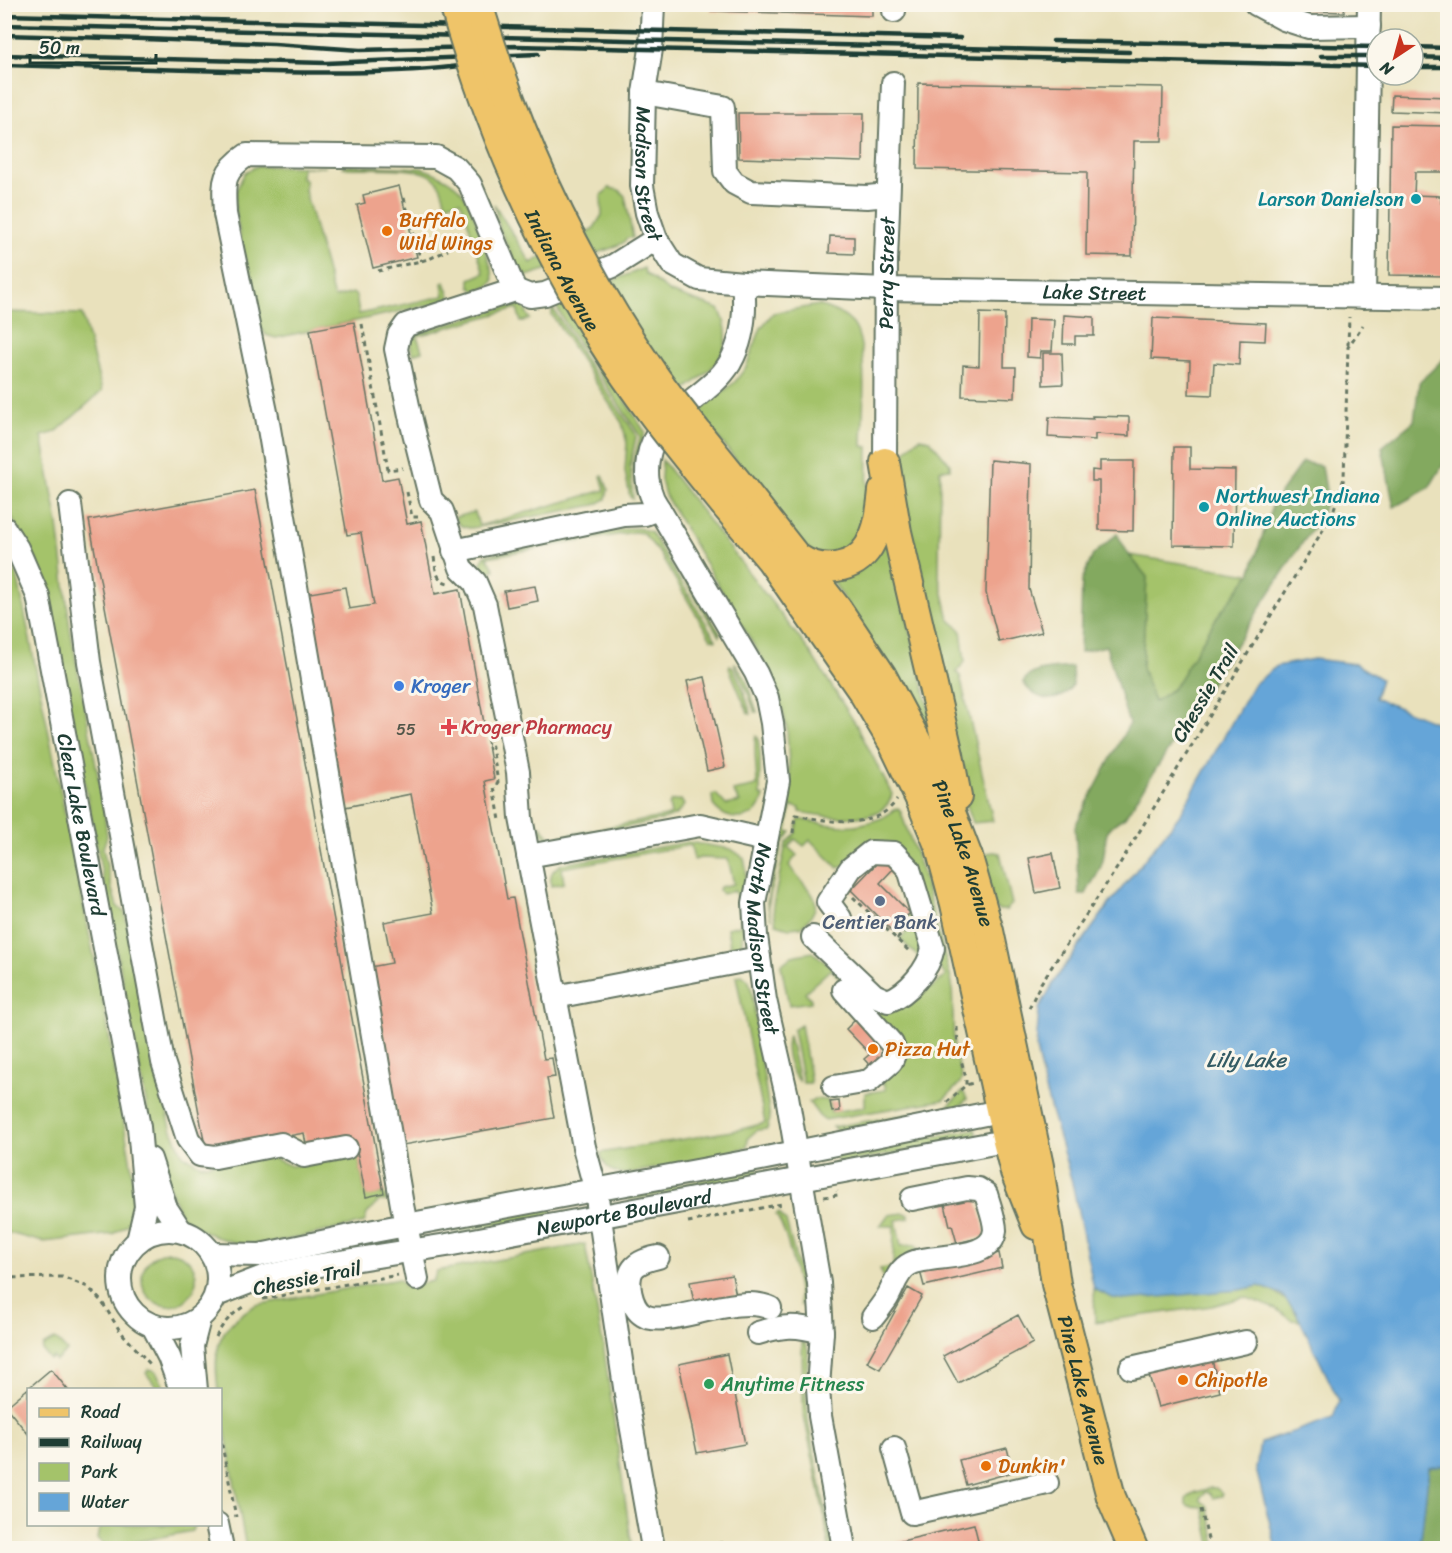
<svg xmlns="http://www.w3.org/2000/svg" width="1452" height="1553" viewBox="0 0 1452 1553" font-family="Sriracha,sans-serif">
  <rect width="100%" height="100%" fill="#fbf7ec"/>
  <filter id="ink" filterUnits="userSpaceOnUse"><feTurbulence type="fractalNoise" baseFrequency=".0167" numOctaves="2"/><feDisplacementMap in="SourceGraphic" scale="12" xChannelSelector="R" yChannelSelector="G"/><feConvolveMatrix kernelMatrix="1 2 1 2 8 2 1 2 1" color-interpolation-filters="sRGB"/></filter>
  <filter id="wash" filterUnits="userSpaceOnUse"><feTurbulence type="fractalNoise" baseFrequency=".008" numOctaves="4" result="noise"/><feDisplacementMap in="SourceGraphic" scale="24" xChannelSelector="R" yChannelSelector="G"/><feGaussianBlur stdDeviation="1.35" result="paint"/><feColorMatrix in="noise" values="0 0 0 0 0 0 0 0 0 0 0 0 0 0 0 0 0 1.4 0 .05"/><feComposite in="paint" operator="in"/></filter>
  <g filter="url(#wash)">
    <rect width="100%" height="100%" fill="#e9e1bc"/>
    <!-- green -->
    <path fill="#a4c36a" stroke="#62804f" stroke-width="1.5" d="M343,165L421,168C436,173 455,182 464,195C477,216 484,247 492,270L493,281L488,287L477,292L470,287V279L484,273L463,207L460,201L446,204C443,195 442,185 434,178C420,165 368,169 349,168L343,167Z
      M257,166L325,167H302L301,178L305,179V191L334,298L353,293L356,296L359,314L444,296L442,283L445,282L450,296L448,301L276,338L266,335L255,321L252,277L242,251L235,205L236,191L245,172Z
      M609,188L619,190L625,196L633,238H627L623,243L612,248L527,276L520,273L500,230L494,204L531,263L594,228L602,215L601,196Z
      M644,268L645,273L670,292L719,309C742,353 707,373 676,396L609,282Z
      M560,299L645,432L635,467L637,496L633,465L640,437L638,433L566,324L555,304Z
      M519,303L522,304L530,319L521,322L517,308L417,336L422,351L413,354C409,345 410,338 419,332Z
      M819,305C831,310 843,313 852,323C870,342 862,418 862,446L868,447L867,498L863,538L833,559L807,550L698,412L735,382L746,367L761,328L773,313Z
      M552,307L584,358L635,433L636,437L630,465L633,499L630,497L625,471L627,443L622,423L552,315Z
      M4,312L82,314L102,391L56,432L42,436L58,524L70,629L103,802L107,836L103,848L112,890L117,906L125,913L148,1035L171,1128L183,1155L201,1165L266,1155L291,1166L358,1156L366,1196L384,1193L387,1201H379L367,1214L364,1223L268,1244H239L216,1237L192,1225L181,1216L156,1154L49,598L36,559L5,506Z
      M920,438L930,440L950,464V469L940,470L939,577L949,619L961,630L965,662L956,672L960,676L993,821L973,823L967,806L897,468C905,455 905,447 920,438Z
      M662,460L810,652L857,726L892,794C885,828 823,816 800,812V808L791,806L787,831L791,832L782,844L775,871L768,906L771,919L767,903L773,862L790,784L787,729L779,696L765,664L665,495L661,480Z
      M603,475L608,489L606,499L595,505L472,528C465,528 457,526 455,517L475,512L479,526L605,490L601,476Z
      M885,524L940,756L831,578Z
      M630,528H640L651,532L716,640L711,639L660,554L643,533L634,532L487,557L495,570L481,573C477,567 482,561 485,555Z
      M660,540L667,546L720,633L719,636Z
      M1129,555L1250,574L1217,617L1174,688L1154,702L1142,668L1147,577Z
      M4,556L17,575L105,1012L132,1171L133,1221L113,1234L43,1242L5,1232Z
      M735,663L745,677L757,712H755L748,693L735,665Z
      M730,665L733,667L743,689L751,714L748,713L729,668Z
      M756,736L758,738L760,754V795L764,796C758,822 728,825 713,805L712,795L716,794L726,805L740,802L733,791L757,786C757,775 753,743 756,736Z
      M681,800L684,805C678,815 673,817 662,820L554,841L547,838L540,830L541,826L551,838L667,816L671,814L669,805L671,801Z
      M898,808L900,810L922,871L952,983L954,1050L962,1078L960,1083L943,1100L824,1120L819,1116L809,1102L814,1099L828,1100L831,1112L865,1107V1093L886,1090L884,1083H877L896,1066L864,1005L831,969L805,992L811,999V1002L789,1005L781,965L792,956L813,952L876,1005L922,980L931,988L946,976L938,966L899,849L838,868L810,840L804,846L795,839L788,847L797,855L789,865C804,891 833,898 801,927L789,928L776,924L773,905L786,844L796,833L799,819C831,826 851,830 882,818C888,815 893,811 898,808Z
      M688,842L731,849L744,858L746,869L742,945L735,952L731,951L727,928L741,925L735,891L722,894L719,890L720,887L734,884L728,859L700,858L694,860L691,845L562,868L564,883L551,886C549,874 553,869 562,864Z
      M994,852L1000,853L1012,904L1006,910H998L995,907L982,860L983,856L987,853Z
      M910,913L922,940L921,957L915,954L900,939L908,931L900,923Z
      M742,975L748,980L751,987L770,1119L767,1129L757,1130L748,1138L747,1147L695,1161L625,1174C610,1173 604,1166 600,1153L738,1130L765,1123L736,976Z
      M801,1025L811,1083H803L793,1030Z
      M789,1036L799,1081C790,1073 782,1047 789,1036Z
      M963,1091L967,1099L961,1105L944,1115L837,1132L833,1127L943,1108L948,1106Z
      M975,1129L977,1138L838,1164L836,1155Z
      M758,1169L760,1178L630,1200L626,1198V1195Z
      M552,1207L553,1215L458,1233L448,1230V1227Z
      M779,1213L786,1221L803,1285L805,1301L800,1305C798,1284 788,1231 776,1215Z
      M905,1213L909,1215V1218L896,1220L901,1246L914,1245L918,1248L888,1278H884L880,1269L893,1267L894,1226H880L888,1215Z
      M585,1244L604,1350L632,1548H246L221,1408L220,1390H218C213,1347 217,1327 256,1305L399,1279L405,1287L433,1281L437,1271Z
      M142 1279a27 27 0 1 1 54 0a27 27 0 1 1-54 0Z
      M1259,1286C1281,1294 1290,1300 1300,1321L1292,1320L1276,1309L1245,1297L1212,1306L1095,1322L1094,1289L1113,1298L1239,1290Z
      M55,1339L67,1351L56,1361L53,1357L50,1360L42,1350L43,1346Z
      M802,1341L806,1345L808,1351L806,1394L809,1426L833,1548H829L825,1518L803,1411Z
      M149,1369L156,1371L165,1389H158L146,1373Z
      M1210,1488H1216L1222,1493V1496L1213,1498L1209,1493L1205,1492L1200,1498L1201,1501L1207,1505L1217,1548H1212L1203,1507L1189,1506L1186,1504V1499L1194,1493Z
      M106,1525L110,1524L194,1525L192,1531L109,1547L97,1539L99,1529Z"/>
    <!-- forest -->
    <path fill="#83a95e" stroke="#517349" stroke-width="1.5" d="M1447,355V458L1429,488L1394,507L1382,447L1414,421L1419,383Z
      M1302,462L1322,466L1327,496L1321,517L1296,552L1125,817C1100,831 1108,836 1103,860C1101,871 1091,883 1086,894H1079L1075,826L1129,724L1106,646L1080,652L1082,580L1093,555L1117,534L1129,555L1147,577L1142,668L1154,702L1174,688L1217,617L1250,574L1273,503Z
      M1072,667L1073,685C1070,688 1066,694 1062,696C1046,704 1031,695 1023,682C1033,667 1056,669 1072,667Z
      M1447,1465V1513L1441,1548H1420L1429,1468Z"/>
    <!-- water -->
    <path fill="#65a5d8" stroke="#427186" stroke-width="1.5" d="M1314,659L1356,664L1381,679L1375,698L1447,727L1448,1465L1429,1468L1420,1548H1276L1256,1469L1260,1443L1333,1418L1339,1401L1296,1312L1281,1294L1259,1286L1239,1290L1125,1300L1113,1298L1094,1289L1072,1182L1045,1090L1036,1049L1039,1009L1055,980L1107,907L1179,816L1253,685L1277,666Z"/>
    <g id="blocks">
      <!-- building -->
      <path fill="#eda38d" d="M712,4H872V16L711,11Z
        M1287,4H1345L1344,12L1310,11Z
        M918,83L1163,87L1162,141H1134L1132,256L1086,255L1087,172L917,169Z
        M1392,95L1448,97V113L1391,111Z
        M738,113H864L863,162L739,158Z
        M1391,125L1448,126V172H1415L1414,195L1441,196V203H1448V276L1389,275Z
        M399,186L417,257L373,268L357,205L365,203L363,195Z
        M830,236L854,237V254L829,253Z
        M980,313L1005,314L1004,367H1016L1015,398L962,396L963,365L979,366Z
        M1064,315L1094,317V336H1075V344H1063Z
        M1153,318L1266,323L1265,341L1240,340L1239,365L1214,363L1212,395L1189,394L1190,361L1151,359Z
        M1028,319L1054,320L1052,351H1041L1040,358L1027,357Z
        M354,322L382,480L398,477L407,524L421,521L435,594L460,589L494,779L485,781L507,899L513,898L544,1059L552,1058L555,1077L547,1078L554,1118L403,1145L370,967L392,963L384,922L433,913L411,794L340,808L304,594L345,587L349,609L374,605L361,533L347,535L310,330Z
        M1043,353H1062L1063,384L1043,385Z
        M1092,416L1129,417V436L1095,434V440L1048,437L1049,417L1093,419Z
        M1174,447H1190V469L1235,470L1234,546L1173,545Z
        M990,460L1031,464L1029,589L1042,632L999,642L986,593Z
        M1100,461H1134L1133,531L1099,530V481H1092V470L1100,471Z
        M255,490L384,1193L366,1197L355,1141L307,1150L304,1133L206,1151L89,520Z
        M535,586L538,601L507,607L504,591Z
        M705,677L725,767L707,771L687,681Z
        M1053,853L1060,888L1036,893L1029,858Z
        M882,858L893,869L880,883L910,913L892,931L851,890Z
        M854,1021L864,1022L882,1043L881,1055L885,1060L874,1070L864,1059L870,1054L846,1029Z
        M839,1101L840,1111L832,1112L830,1102Z
        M976,1195L986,1236L957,1243L952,1225L950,1226L944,1200Z
        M999,1253L1002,1268L924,1286L920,1271Z
        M732,1275L736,1296L694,1303L690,1282Z
        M908,1288L922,1296L880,1369L867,1362Z
        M1018,1315L1033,1343L958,1383L943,1356Z
        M1210,1352L1220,1392L1158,1407L1147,1368Z
        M727,1354L745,1444L697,1453L679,1364Z
        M51,1369L68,1390H28V1434L6,1407Z
        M1007,1448L1013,1472L966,1485L959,1460Z
        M974,1524L980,1548H872Z
        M722,1542L723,1545L729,1543L730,1548H700L699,1546Z"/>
    </g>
  </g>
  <g filter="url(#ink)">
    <use href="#blocks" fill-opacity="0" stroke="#667664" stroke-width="1.5"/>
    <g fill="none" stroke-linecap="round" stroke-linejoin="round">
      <defs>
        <g id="minor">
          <path id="s1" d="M653,4L651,49L644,93L642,186L647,213L656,239L672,264L699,279L743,283L886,289L1448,298"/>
          <path d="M1256,4L1284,19L1309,27L1369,26"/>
          <path d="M894,11L895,4"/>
          <path d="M644,93L723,107L725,171L734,183L751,192L867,197L888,195"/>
          <path id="s2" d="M743,283C746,311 744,338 730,363C708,399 655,413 648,459C646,474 647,485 653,499L756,673L767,698L772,723L778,781L754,903L756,936L765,1000L787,1096L819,1283L822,1332L818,1387L820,1416L844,1548"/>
          <path d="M1364,297L1369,4"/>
          <path id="s3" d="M885,462L886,260L893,83"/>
          <path d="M70,504L89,662L163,1062L188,1139L200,1155L215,1157L281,1144L304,1156L346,1148"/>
          <path id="s4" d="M4,528L17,548L38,596L139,1127L146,1207L138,1241"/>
          <path d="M454,551L624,515L645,514L659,509"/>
          <path d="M528,856L700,825L765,840"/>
          <path d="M813,937L874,995L888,1001C908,994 929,969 933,948L909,869L894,853L871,852L851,868L828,902L840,918"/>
          <path d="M555,997L759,958"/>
          <path d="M834,1087L869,1081L891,1062L895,1052L892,1044L844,990"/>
          <path d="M150,1159L166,1208L181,1231"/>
          <circle cx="169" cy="1279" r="49"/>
          <path d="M211,1254L260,1255L374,1231L761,1159L1015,1108"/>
          <path d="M658,1257C649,1259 639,1261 633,1269C625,1280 631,1308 643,1315C666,1330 736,1292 770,1308"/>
          <path d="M417,1279L402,1205L267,417L225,214C224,184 220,173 247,155L436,157L456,168L470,184L515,290"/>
          <path id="s5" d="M216,1295L263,1277L308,1267L447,1245L1021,1138"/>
          <path d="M873,1317C878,1311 882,1305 887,1298C894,1287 897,1270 910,1264C930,1253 993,1263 995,1230C995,1219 989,1205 986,1194L978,1189L967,1188L912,1199"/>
          <path d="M153,1326L169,1357L181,1390"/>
          <path d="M758,1333C784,1325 796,1325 822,1332"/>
          <path d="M1131,1368L1246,1342"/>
          <path d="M196,1390L192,1346L199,1319"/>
          <path d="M894,1448L912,1513L1047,1483"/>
          <path d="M217,1524L222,1548"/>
          <path d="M653,1548L627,1401L596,1191L584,1147L521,818L518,772L485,605L475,582L461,568L442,511L431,500L411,420L396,349L399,335L406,325L515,290L530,296L545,294L613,266L656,239"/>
        </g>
        <g id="major">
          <path d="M885,462L897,532L949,755L957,797"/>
          <path id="s6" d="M743,489L838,610L882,676L941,787L968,857L989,931L1039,1166L1056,1284L1111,1497L1133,1548"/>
          <path d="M725,505L771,560L863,692L892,741L919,797L940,848L955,904L1007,1141L1015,1172L1036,1225"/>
          <path d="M798,558C820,573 854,571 869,546C879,529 881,510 883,491"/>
        </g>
      </defs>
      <!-- minor casing -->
      <use href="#minor" stroke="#667664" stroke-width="26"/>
      <!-- major casing -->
      <use href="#major" stroke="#667664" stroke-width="32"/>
      <!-- path -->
      <path stroke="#667664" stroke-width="3" stroke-dasharray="4.5 4.5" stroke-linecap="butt" d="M404,198L421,261
        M378,271L429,259L448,250
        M362,324L388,470L403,468
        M1348,345L1349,317
        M407,492L412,517H419
        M434,557C436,568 435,580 448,583
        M490,736L498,782L494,787L500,820
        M793,833L795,815C827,821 874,832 897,800
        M853,897L911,953
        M897,939L905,931L898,924
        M1029,1008L1041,983L1119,865L1332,515L1344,478L1348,347L1363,325
        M957,1027L958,1049L966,1078V1085
        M947,1102L966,1085L973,1083
        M824,1197L838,1195L837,1191
        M688,1222L782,1204
        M4,1278L62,1277L88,1287L102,1302L120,1331L150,1364
        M263,1299L398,1275
        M216,1337C222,1324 231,1315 243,1307
        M220,1435L236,1517
        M1201,1509L1210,1548"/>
      <!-- minor -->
      <use href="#minor" stroke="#fff" stroke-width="22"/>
      <!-- major -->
      <use href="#major" stroke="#efc469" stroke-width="28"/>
      <!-- rail -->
      <path stroke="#1f3d34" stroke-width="4.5" d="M4,15L960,38
        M4,25L1129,52
        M4,35L144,39L274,44L360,50L517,46L1377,66
        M1053,41L1377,47
        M1413,47L1448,48
        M4,55L326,63L538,54
        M1321,56H1377
        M1413,57L1448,58
        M4,65C79,67 153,69 228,71C308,73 389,75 469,65
        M1413,67H1448"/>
      <defs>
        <g id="major-bridge">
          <path id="s7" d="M454,4C487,123 537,236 602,341C638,399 682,452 725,505"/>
          <path d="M478,4C517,135 575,262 653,374C681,414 713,451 743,489"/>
        </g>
      </defs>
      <!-- major-bridge casing -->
      <use href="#major-bridge" stroke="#667664" stroke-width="32" stroke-linecap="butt"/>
      <!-- major-bridge -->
      <use href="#major-bridge" stroke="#efc469" stroke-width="28"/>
    </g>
  </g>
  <!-- markers -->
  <g fill="#0f9aa8" stroke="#fbf7ec" stroke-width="2">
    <circle cx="1416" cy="199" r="6"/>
    <circle cx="1204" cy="507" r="6"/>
  </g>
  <g fill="#e8710a" stroke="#fbf7ec" stroke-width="2">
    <circle cx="387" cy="231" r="6"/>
    <circle cx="873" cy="1049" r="6"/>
    <circle cx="1183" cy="1380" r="6"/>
    <circle cx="986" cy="1466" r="6"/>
  </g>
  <circle fill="#3f7fe0" stroke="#fbf7ec" stroke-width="2" cx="399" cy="686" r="6"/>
  <path fill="#e0444e" stroke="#fbf7ec" stroke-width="2" d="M446 718h6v6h6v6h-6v6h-6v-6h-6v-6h6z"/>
  <circle fill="#5c6f8a" stroke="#fbf7ec" stroke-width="2" cx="880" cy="901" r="6"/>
  <circle fill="#2e9e5b" stroke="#fbf7ec" stroke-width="2" cx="709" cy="1384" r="6"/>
  <g text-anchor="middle" stroke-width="6" stroke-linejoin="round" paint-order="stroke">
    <!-- number labels -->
    <g font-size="16" fill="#52564a">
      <text x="406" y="735">55</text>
    </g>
    <!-- street labels -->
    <g font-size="20" fill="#1f3d34" stroke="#fbf7ec">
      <text dy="7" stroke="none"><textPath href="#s1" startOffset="171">Madison Street</textPath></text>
      <text dy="7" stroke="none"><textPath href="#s7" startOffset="288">Indiana Avenue</textPath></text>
      <text dy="7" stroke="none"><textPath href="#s3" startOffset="189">Perry Street</textPath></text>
      <text dy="7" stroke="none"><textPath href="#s1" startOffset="694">Lake Street</textPath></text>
      <text transform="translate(1205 693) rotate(-59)" y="7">Chessie Trail</text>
      <text dy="7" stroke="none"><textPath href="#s4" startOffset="309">Clear Lake Boulevard</textPath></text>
      <text dy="7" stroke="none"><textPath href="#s6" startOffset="429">Pine Lake Avenue</textPath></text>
      <text dy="7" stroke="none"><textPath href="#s2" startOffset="726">North Madison Street</textPath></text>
      <text dy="7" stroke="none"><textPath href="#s5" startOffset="417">Newporte Boulevard</textPath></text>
      <text transform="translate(307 1278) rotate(-11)" y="7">Chessie Trail</text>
      <text dy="7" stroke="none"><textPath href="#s6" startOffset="980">Pine Lake Avenue</textPath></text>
    </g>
    <!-- culture labels -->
    <g font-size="20" fill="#0d838f" stroke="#fbf7ec" text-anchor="end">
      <text x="1404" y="206">Larson Danielson</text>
      <text x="1216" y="503" text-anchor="start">Northwest Indiana<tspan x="1216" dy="23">Online Auctions</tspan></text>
    </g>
    <!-- food labels -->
    <g font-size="20" fill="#c56008" stroke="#fbf7ec" text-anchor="start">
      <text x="399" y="227">Buffalo<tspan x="399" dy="23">Wild Wings</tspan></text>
      <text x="885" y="1056">Pizza Hut</text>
      <text x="1195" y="1387">Chipotle</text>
      <text x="998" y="1473">Dunkin'</text>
    </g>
    <!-- shop labels -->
    <g font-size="20" fill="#366cbe" stroke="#fbf7ec" text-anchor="start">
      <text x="411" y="693">Kroger</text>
    </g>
    <!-- health labels -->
    <g font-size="20" fill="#be3a42" stroke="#fbf7ec" text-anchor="start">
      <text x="461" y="734">Kroger Pharmacy</text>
    </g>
    <!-- service labels -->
    <g font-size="20" fill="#4e5e75" stroke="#fbf7ec">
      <text x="880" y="929">Centier Bank</text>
    </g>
    <!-- leisure labels -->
    <g font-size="20" fill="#27864d" stroke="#fbf7ec" text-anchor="start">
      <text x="721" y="1391">Anytime Fitness</text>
    </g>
    <!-- water labels -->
    <g font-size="21" font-style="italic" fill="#345c65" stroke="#fbf7ec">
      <text x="1246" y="1067">Lily Lake</text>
    </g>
  </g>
  <!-- margin -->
  <rect width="1452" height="1553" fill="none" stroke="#fbf7ec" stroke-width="24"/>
  <!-- legend -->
  <rect x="27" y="1388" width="195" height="138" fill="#fbf7ec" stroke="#a3ada2" stroke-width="1.5"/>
  <rect x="39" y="1408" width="30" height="9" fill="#efc469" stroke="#a3ada2" stroke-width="1.5"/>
  <text x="81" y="1418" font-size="18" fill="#1f3d34">Road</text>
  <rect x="39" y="1438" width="30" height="9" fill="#1f3d34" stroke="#a3ada2" stroke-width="1.5"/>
  <text x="81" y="1448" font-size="18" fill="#1f3d34">Railway</text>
  <rect x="39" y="1463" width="30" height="18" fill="#a4c36a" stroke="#a3ada2" stroke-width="1.5"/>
  <text x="81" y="1478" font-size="18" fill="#1f3d34">Park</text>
  <rect x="39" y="1493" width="30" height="18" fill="#65a5d8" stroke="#a3ada2" stroke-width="1.5"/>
  <text x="81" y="1508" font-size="18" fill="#1f3d34">Water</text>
  <!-- north arrow -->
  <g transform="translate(1395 57) rotate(216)"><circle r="28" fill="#fbf7ec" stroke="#a3ada2" stroke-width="1.5"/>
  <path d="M0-4.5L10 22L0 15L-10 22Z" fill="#c8321e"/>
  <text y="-9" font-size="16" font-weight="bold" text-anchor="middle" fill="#1f3d34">N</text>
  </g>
  <!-- scale -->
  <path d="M30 54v9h126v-9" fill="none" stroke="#1f3d34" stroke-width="3"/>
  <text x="39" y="54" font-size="18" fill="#1f3d34" stroke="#fbf7ec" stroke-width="4.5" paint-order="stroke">50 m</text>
</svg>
